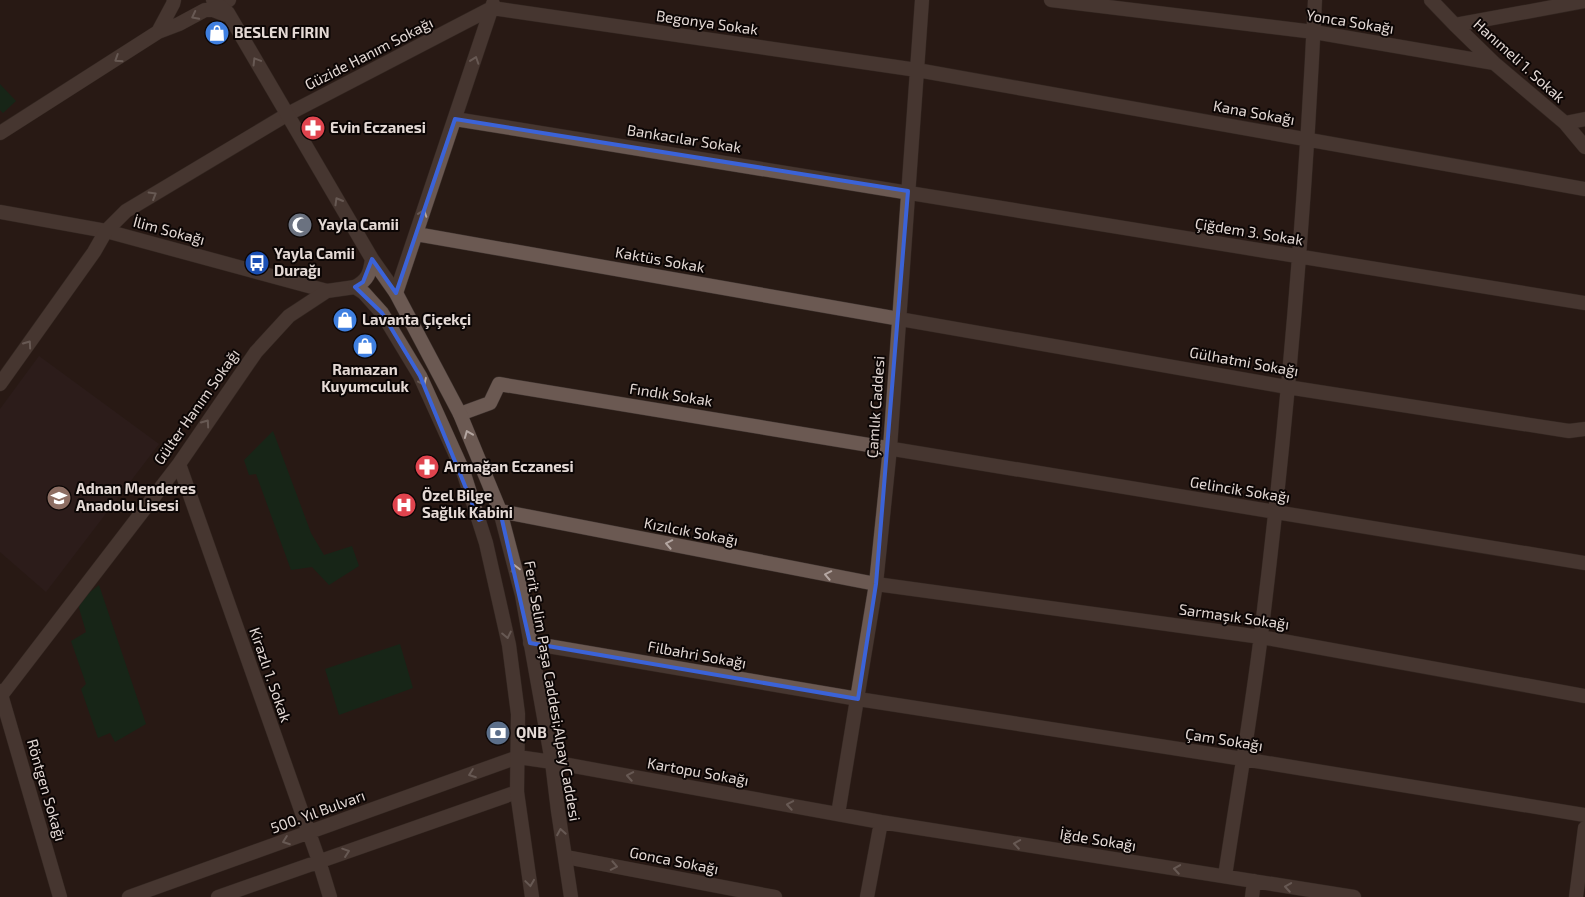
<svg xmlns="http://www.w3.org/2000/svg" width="1585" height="897" viewBox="0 0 1585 897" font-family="'Exo 2',sans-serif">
  <rect width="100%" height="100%" fill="#281a14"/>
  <!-- education -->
  <path fill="#311f23" d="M39,356L159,444L46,592L0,552V409Z"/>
  <!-- green -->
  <path fill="#03331c" d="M0,84L16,101L3,113L0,110Z
    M273,431L311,533L324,555L352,546L359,566L329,585L312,567L291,570L256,474L249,475L244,460Z
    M99,585L146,724L115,742L110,733L98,738L81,689L86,684L71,641L86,632L79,608L80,600Z
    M400,644L413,688L339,715L325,669Z"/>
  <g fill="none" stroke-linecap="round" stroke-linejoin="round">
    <defs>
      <path id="pedestrian" d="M0,212L106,231L327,291"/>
      <path id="minor" d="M1051,0L1314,32L1494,63
        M1431,0L1455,25L1494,63L1565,123L1585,147
        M220,6L229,0
        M1455,25L1585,1
        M455,119L1585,303
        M1565,123L1585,119
        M416,234L1287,387L1569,431L1585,429
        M396,293L493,4
        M0,384L94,252L106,231L126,211L288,114L492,8L917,70L1585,189
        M460,414L490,403L499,384L1585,563
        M179,464L319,861L330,897
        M500,511L876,584L1261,637L1585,696
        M530,643L858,699L1243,759L1585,815
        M0,691L60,897
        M0,697L179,464L256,352L289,316L327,291L355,287
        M552,762L881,822L1354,897
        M838,814L876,584L890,448L922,0
        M566,857L775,897
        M1225,876C1237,796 1251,716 1261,635C1287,425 1305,212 1315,0
        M129,897L518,757
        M218,897L517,792
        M867,897L881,822
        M1252,897L1254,881
        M1576,897L1585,828"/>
      <path id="secondary" d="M213,0L228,13L372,259L396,293L460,414L500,511L522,595L552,762L558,811L571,897
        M158,32L173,4L174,0
        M0,133L158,32L179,24L205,10H213L226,15
        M372,259C370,273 368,280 355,287L364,293L382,313L420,376L463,471L486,543L509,645L518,714L517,792L532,897
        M518,757L552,762"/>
    </defs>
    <!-- pedestrian casing -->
    <use href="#pedestrian" stroke="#3f3430" stroke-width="15"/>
    <!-- minor casing -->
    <use href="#minor" stroke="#3f3430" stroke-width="15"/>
    <!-- secondary casing -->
    <use href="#secondary" stroke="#3f3430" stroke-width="15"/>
    <!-- pedestrian -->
    <use href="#pedestrian" stroke="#6b5952" stroke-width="14"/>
    <!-- minor -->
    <use href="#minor" stroke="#6b5952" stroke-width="14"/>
    <!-- secondary -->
    <use href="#secondary" stroke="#6b5952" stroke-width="14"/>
  </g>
  <!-- one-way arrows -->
  <defs><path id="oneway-chevron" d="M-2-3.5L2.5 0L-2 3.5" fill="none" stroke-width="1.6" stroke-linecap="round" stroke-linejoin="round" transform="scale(1.25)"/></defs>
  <g stroke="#b4a6a1">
    <use href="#oneway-chevron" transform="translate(195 16) rotate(153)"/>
    <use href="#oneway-chevron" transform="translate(118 59) rotate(147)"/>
    <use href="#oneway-chevron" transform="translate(475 60) rotate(-71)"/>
    <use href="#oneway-chevron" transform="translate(256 61) rotate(-121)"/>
    <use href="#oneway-chevron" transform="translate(153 195) rotate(-31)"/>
    <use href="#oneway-chevron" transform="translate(338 201) rotate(-120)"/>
    <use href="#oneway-chevron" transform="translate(423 213) rotate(-71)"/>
    <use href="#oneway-chevron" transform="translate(28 344) rotate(-55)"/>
    <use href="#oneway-chevron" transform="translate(423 382) rotate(65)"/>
    <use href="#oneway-chevron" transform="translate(206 423) rotate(-55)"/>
    <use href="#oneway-chevron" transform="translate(468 434) rotate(-112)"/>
    <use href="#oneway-chevron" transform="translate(669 544) rotate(-169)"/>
    <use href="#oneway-chevron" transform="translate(515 568) rotate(-105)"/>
    <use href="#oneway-chevron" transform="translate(828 575) rotate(-169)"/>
    <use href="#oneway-chevron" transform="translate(507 635) rotate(78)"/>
    <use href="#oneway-chevron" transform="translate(472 774) rotate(160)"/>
    <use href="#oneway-chevron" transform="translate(630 776) rotate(-170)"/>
    <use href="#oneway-chevron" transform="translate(790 805) rotate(-170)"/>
    <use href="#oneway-chevron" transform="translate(561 832) rotate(-100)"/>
    <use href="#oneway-chevron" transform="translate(286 841) rotate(160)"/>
    <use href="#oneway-chevron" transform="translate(1017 844) rotate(-171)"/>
    <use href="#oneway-chevron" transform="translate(346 852) rotate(-19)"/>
    <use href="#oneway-chevron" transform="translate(614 866) rotate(11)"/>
    <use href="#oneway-chevron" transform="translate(1177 869) rotate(-171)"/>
    <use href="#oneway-chevron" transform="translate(530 883) rotate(82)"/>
    <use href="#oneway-chevron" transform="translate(1288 887) rotate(-171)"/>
  </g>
  <!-- marked area -->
  <path d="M0 0H1585V897H0ZM455,119L908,191L876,584L858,699L530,643L500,511L479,520L420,376L382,313L355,287L363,282L372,259L396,293Z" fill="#281a14" fill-opacity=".55" fill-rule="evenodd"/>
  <path fill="none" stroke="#3b63d8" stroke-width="4" stroke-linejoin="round" d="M455,119L908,191L876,584L858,699L530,643L500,511L479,520L420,376L382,313L355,287L363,282L372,259L396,293Z"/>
  <!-- icons -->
  <defs>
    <symbol id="shop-disc" viewBox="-11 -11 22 22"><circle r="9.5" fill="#3f7fe0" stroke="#0c0605"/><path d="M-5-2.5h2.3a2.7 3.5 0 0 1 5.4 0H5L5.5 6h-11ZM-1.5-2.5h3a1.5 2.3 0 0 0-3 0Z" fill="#fff"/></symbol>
    <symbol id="pharmacy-disc" viewBox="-11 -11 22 22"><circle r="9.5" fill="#e0444e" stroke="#0c0605"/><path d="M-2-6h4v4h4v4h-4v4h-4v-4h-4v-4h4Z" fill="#fff"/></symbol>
    <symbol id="mosque-disc" viewBox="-11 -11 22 22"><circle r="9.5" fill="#6b7280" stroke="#0c0605"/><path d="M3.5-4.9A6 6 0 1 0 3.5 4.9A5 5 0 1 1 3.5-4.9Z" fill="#fff"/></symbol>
    <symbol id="bus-disc" viewBox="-11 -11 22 22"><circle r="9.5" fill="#1a4fb4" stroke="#0c0605"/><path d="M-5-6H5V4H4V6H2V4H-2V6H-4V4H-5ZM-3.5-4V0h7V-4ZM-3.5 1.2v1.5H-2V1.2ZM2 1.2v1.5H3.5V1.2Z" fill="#fff"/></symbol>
    <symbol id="school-disc" viewBox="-11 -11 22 22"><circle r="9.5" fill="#8d6e63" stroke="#0c0605"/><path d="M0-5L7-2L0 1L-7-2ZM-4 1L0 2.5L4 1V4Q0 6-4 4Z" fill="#fff"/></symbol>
    <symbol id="hospital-disc" viewBox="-11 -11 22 22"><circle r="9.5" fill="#e0444e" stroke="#0c0605"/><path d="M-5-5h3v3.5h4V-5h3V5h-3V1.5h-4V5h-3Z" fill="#fff"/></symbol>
    <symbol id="bank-disc" viewBox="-11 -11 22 22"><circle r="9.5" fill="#5c6f8a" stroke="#0c0605"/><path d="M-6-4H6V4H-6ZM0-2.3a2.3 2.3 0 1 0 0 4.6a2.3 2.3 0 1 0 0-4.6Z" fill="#fff"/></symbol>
  </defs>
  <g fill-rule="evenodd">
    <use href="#shop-disc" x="203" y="19" width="28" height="28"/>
    <use href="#pharmacy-disc" x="299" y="114" width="28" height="28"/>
    <use href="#mosque-disc" x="286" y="211" width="28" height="28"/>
    <use href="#bus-disc" x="243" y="249" width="28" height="28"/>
    <use href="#shop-disc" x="331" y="306" width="28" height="28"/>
    <use href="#shop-disc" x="351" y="332" width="28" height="28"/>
    <use href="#pharmacy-disc" x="413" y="453" width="28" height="28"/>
    <use href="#school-disc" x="45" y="484" width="28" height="28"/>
    <use href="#hospital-disc" x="390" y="491" width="28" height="28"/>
    <use href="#bank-disc" x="484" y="719" width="28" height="28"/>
  </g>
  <g text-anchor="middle" stroke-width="4" stroke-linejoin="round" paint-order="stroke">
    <!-- street labels -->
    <g font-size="15" fill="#e4d9d5" stroke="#0c0605">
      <text transform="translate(1350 22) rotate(9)" y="5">Yonca Sokağı</text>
      <text transform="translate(707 23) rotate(8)" y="5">Begonya Sokak</text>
      <text transform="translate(369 54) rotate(-27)" y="5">Güzide Hanım Sokağı</text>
      <text transform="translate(1519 61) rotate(42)" y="5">Hanımeli 1. Sokak</text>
      <text transform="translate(1254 113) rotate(10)" y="5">Kana Sokağı</text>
      <text transform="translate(684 139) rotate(9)" y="5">Bankacılar Sokak</text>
      <text transform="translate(169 231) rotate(15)" y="5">İlim Sokağı</text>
      <text transform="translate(1249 232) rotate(9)" y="5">Çiğdem 3. Sokak</text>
      <text transform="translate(660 260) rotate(10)" y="5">Kaktüs Sokak</text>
      <text transform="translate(1244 362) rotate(10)" y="5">Gülhatmi Sokağı</text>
      <text transform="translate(671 395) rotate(9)" y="5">Fındık Sokak</text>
      <text transform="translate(197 407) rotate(-55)" y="5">Gülter Hanım Sokağı</text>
      <text transform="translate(876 407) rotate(-86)" y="5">Çamlık Caddesi</text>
      <text transform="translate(1240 490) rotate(9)" y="5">Gelincik Sokağı</text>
      <text transform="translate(691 532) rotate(11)" y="5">Kızılcık Sokağı</text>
      <text transform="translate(1234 617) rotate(8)" y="5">Sarmaşık Sokağı</text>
      <text transform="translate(697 655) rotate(10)" y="5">Filbahri Sokağı</text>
      <text transform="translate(270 675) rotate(71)" y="5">Kirazlı 1. Sokak</text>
      <text transform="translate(552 691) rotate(80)" y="5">Ferit Selim Paşa Caddesi;Alpay Caddesi</text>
      <text transform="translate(1224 740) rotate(9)" y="5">Çam Sokağı</text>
      <text transform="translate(698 772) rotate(10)" y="5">Kartopu Sokağı</text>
      <text transform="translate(46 790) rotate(74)" y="5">Röntgen Sokağı</text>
      <text transform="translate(318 812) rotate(-20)" y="5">500. Yıl Bulvarı</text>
      <text transform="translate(1098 840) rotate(9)" y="5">İğde Sokağı</text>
      <text transform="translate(674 861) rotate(11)" y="5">Gonca Sokağı</text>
    </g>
    <!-- poi labels -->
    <g font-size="15" font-weight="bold" fill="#e4d9d5" stroke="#0c0605" text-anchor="start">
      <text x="234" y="38">BESLEN FIRIN</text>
      <text x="330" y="133">Evin Eczanesi</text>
      <text x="318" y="230">Yayla Camii</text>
      <text x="274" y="259">Yayla Camii<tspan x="274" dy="17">Durağı</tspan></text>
      <text x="362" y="325">Lavanta Çiçekçi</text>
      <text x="365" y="375" text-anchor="middle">Ramazan<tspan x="365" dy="17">Kuyumculuk</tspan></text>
      <text x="444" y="472">Armağan Eczanesi</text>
      <text x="76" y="494">Adnan Menderes<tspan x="76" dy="17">Anadolu Lisesi</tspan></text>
      <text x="422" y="501">Özel Bilge<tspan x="422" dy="17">Sağlık Kabini</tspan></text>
      <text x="516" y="738">QNB</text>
    </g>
  </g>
</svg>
